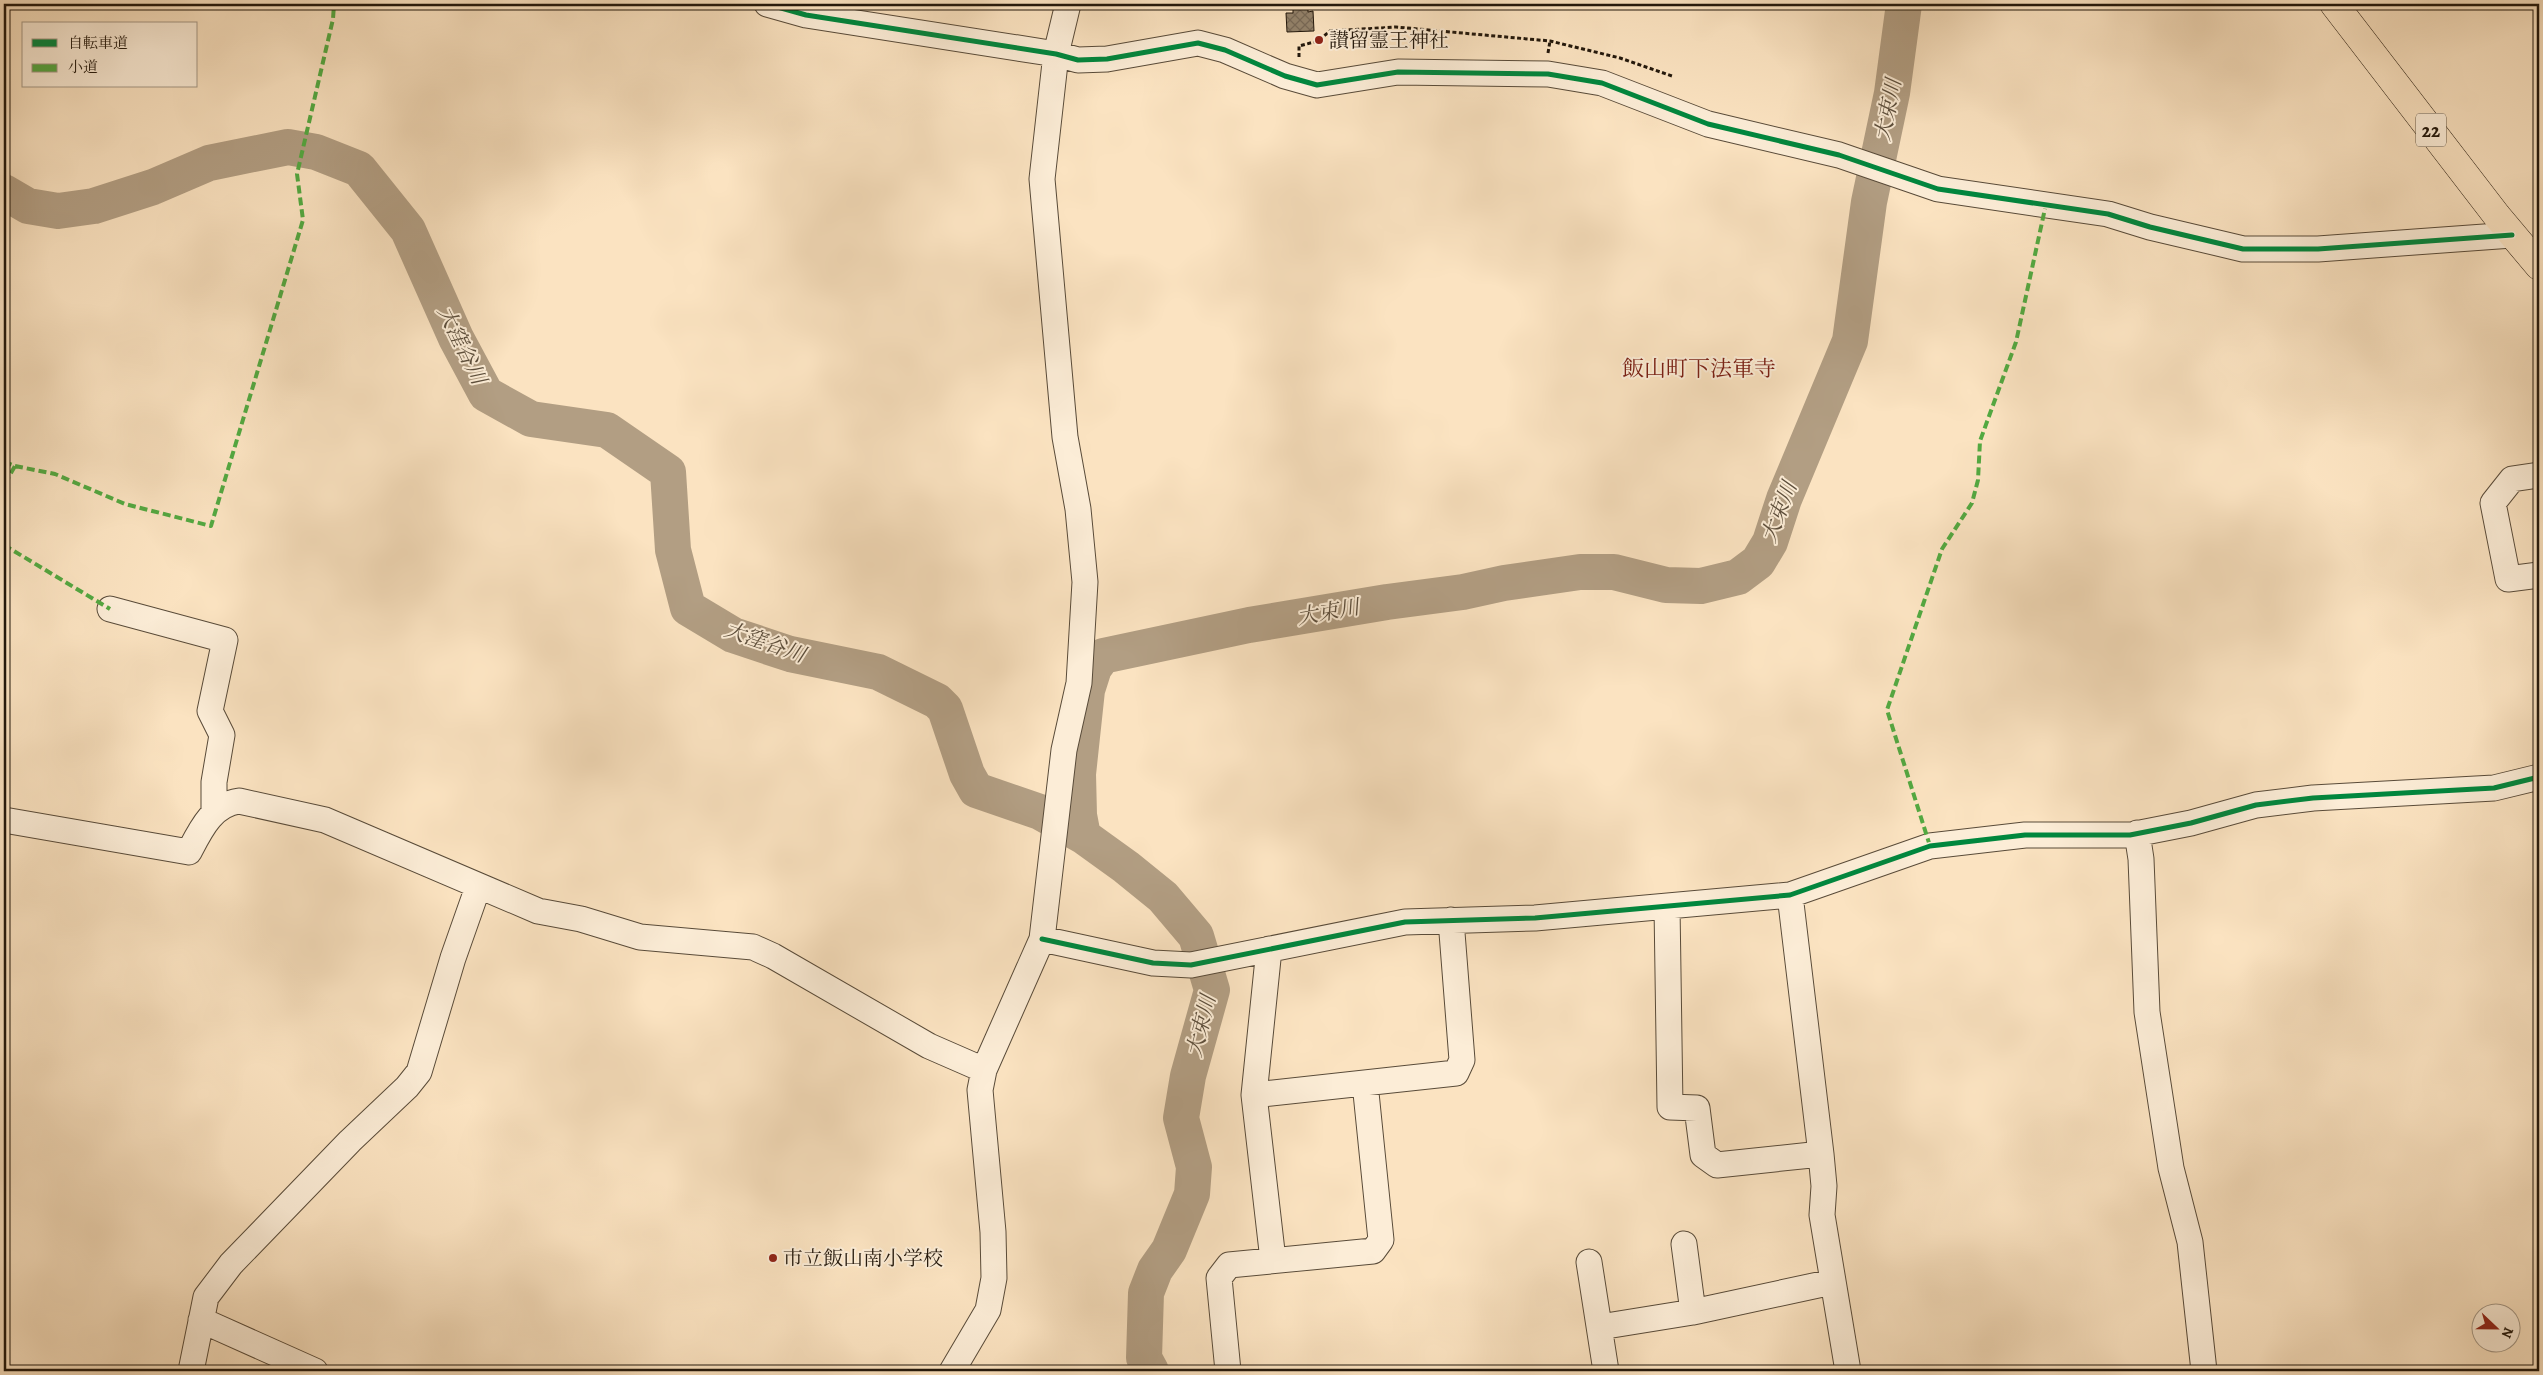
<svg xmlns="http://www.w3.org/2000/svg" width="2543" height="1375" viewBox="0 0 2543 1375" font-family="Alegreya,'Noto Serif JP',serif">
  <defs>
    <pattern id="building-cross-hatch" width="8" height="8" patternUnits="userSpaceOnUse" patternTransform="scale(1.25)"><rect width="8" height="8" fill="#93826a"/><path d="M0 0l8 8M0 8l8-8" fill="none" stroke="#786956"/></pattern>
  </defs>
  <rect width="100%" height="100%" fill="#fbe3c1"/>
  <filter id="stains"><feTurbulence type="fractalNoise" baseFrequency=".004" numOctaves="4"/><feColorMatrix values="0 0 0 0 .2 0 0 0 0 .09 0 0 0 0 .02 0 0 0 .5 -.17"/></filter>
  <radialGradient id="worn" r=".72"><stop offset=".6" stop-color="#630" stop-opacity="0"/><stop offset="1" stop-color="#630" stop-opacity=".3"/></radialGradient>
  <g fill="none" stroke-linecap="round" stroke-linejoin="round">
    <!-- river -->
    <path stroke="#b29e83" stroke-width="36" d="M4,192L28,206L58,211L94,206L153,187L209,163L288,147L316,152L359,169L408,230L456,338L486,394L531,419L607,430L668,472L673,550L688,608L733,635L790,654L878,672L937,701L945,709L967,774L976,790L1040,812L1083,836L1126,867L1163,897L1196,936L1212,990L1188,1076L1181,1118L1194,1167L1192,1194L1169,1250L1155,1270L1146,1293L1144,1358L1151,1371
      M1083,836L1079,815L1078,774L1087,690L1094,668L1103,656L1249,625L1387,602L1463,592L1504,583L1580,572H1614L1666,585L1701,586L1738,577L1758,562L1770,542L1784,499L1850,341L1869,202L1892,93L1904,4"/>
  </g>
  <!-- building -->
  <path fill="url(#building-cross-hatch)" stroke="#23180c" d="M1293,4H1308V12L1313,11L1314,31L1287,32L1286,13H1293Z"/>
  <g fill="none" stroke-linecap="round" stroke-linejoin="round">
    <defs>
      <path id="minor" d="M767,4L806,15L1056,54L1078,60L1107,59L1198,43L1225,50L1285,76L1317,85L1398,72L1548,74L1602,83L1708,124L1839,155L1938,189L2108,214L2150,227L2243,249H2318L2512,235
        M2539,475L2512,479L2493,503L2508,579L2539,575
        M110,609L225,640L210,711L222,735L214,782V812
        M4,820L189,852C201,829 212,805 239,801L325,820L538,911L581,919L640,937L753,947L773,956L929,1046L984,1070
        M2137,833L2141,859L2147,1012L2171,1168L2190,1242L2204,1371
        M1790,895L1821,1154L1824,1186L1822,1215L1848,1371
        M1667,906L1670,1107L1697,1108L1703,1155L1717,1165L1821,1154
        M1042,939L1153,963L1191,965L1405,922L1535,918L1790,895L1930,846L2025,835H2130L2191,823L2256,805L2313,798L2494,788L2539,777
        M1269,949L1254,1095L1273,1260
        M1254,1095L1456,1073L1462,1060L1451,920
        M1684,1244L1693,1312
        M1589,1262L1606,1371
        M201,1320L315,1371
        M1600,1327L1693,1312L1832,1282
        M191,1371L206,1297L231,1264L350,1141L407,1087L419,1072L453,958L478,887
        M952,1371L988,1310L994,1278L993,1232L980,1090L984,1070L1042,939L1064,750L1079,683L1085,582L1078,509L1065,437L1042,179L1056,54L1068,4
        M1228,1371L1219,1278L1229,1265L1373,1251L1381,1240L1365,1083"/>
      <path id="major" d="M2334,4L2497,216L2539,266"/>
    </defs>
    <!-- minor casing -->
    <use href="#minor" stroke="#594b39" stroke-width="27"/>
    <!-- major casing -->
    <use href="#major" stroke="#23180c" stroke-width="29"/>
    <!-- path -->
    <path stroke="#23180c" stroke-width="3" stroke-dasharray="4 2.5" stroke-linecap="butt" d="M1548,53L1550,41
      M1299,57V46L1318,41L1330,31L1396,27L1550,41L1620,58L1672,76"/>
    <!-- minor -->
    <use href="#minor" stroke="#fcedd7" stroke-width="25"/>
    <!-- major -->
    <use href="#major" stroke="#fbe3c1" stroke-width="28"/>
    <!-- quiet -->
    <path stroke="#53a941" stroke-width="4" stroke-dasharray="8 4" stroke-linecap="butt" d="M4,462L15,466L4,485
      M15,466L55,474L125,504L211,526L303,220L297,174L333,19L334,4
      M4,545L110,609
      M1930,846L1887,710L1942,549L1972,503L1978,480L1980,441L2016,342L2046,204"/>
    <defs>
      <path id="cycleway" d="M767,4L806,15L1056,54L1078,60L1107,59L1198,43L1225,50L1285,76L1317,85L1398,72L1548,74L1602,83L1708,124L1839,155L1938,189L2108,214L2150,227L2243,249H2318L2512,235
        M1042,939L1153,963L1191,965L1405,922L1535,918L1790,895L1930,846L2025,835H2130L2191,823L2256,805L2313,798L2494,788L2539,777"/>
    </defs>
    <!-- cycleway casing -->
    <use href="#cycleway" stroke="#fcedd7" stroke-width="8"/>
    <!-- cycleway -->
    <use href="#cycleway" stroke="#00873e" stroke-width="5"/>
  </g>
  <!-- markers -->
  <g fill="#8f2418" stroke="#fcedd7" stroke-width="2">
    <circle cx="1319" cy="40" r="5"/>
    <circle cx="773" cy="1258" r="5"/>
  </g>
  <g text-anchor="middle" stroke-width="4" stroke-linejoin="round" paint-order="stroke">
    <!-- shield labels -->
    <rect fill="#fcedd7" stroke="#645849" stroke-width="1" x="2416" y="113.5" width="30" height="33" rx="4"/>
    <g font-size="19" font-weight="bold" fill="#23180c">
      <text x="2431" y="137">22</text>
    </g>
    <!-- poi labels -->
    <g font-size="20" fill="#23180c" stroke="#fcedd7" text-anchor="start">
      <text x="1329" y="47">讃留霊王神社</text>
      <text x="783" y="1265">市立飯山南小学校</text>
    </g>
    <!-- water labels -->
    <g font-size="21" font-style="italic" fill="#5c4e3c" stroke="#fcedd7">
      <text transform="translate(1888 110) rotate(-79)" y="7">大束川</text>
      <text transform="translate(462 345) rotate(64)" y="7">大窪谷川</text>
      <text transform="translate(1779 512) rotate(-69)" y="7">大束川</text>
      <text transform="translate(1328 612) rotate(-10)" y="7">大束川</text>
      <text transform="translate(765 642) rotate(19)" y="7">大窪谷川</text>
      <text transform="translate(1201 1026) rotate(-76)" y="7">大束川</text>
    </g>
    <!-- quarter labels -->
    <g font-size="22" fill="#7a1f14" stroke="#fcedd7">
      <text x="1699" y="376">飯山町下法軍寺</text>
    </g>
  </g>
  <!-- margin -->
  <rect width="2543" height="1375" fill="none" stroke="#fbe3c1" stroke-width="20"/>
  <rect x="5" y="5" width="2533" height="1365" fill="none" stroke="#23180c" stroke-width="2.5"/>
  <rect x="10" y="10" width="2523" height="1355" fill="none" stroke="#23180c"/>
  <!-- legend -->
  <rect x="22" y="22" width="175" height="65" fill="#fcedd7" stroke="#a59886"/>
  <rect x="32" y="39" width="25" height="8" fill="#00873e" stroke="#a59886"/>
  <text x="68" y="48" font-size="15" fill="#23180c">自転車道</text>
  <rect x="32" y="64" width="25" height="8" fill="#53a941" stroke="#a59886"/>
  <text x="68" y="72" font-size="15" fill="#23180c">小道</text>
  <!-- north arrow -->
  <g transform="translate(2496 1328) rotate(112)"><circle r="24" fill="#fcedd7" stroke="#a59886"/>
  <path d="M0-4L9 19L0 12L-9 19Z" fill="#8f2418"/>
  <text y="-8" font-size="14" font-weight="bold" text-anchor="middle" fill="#23180c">N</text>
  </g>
  <rect width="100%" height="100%" filter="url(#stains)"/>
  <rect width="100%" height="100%" fill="url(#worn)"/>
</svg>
